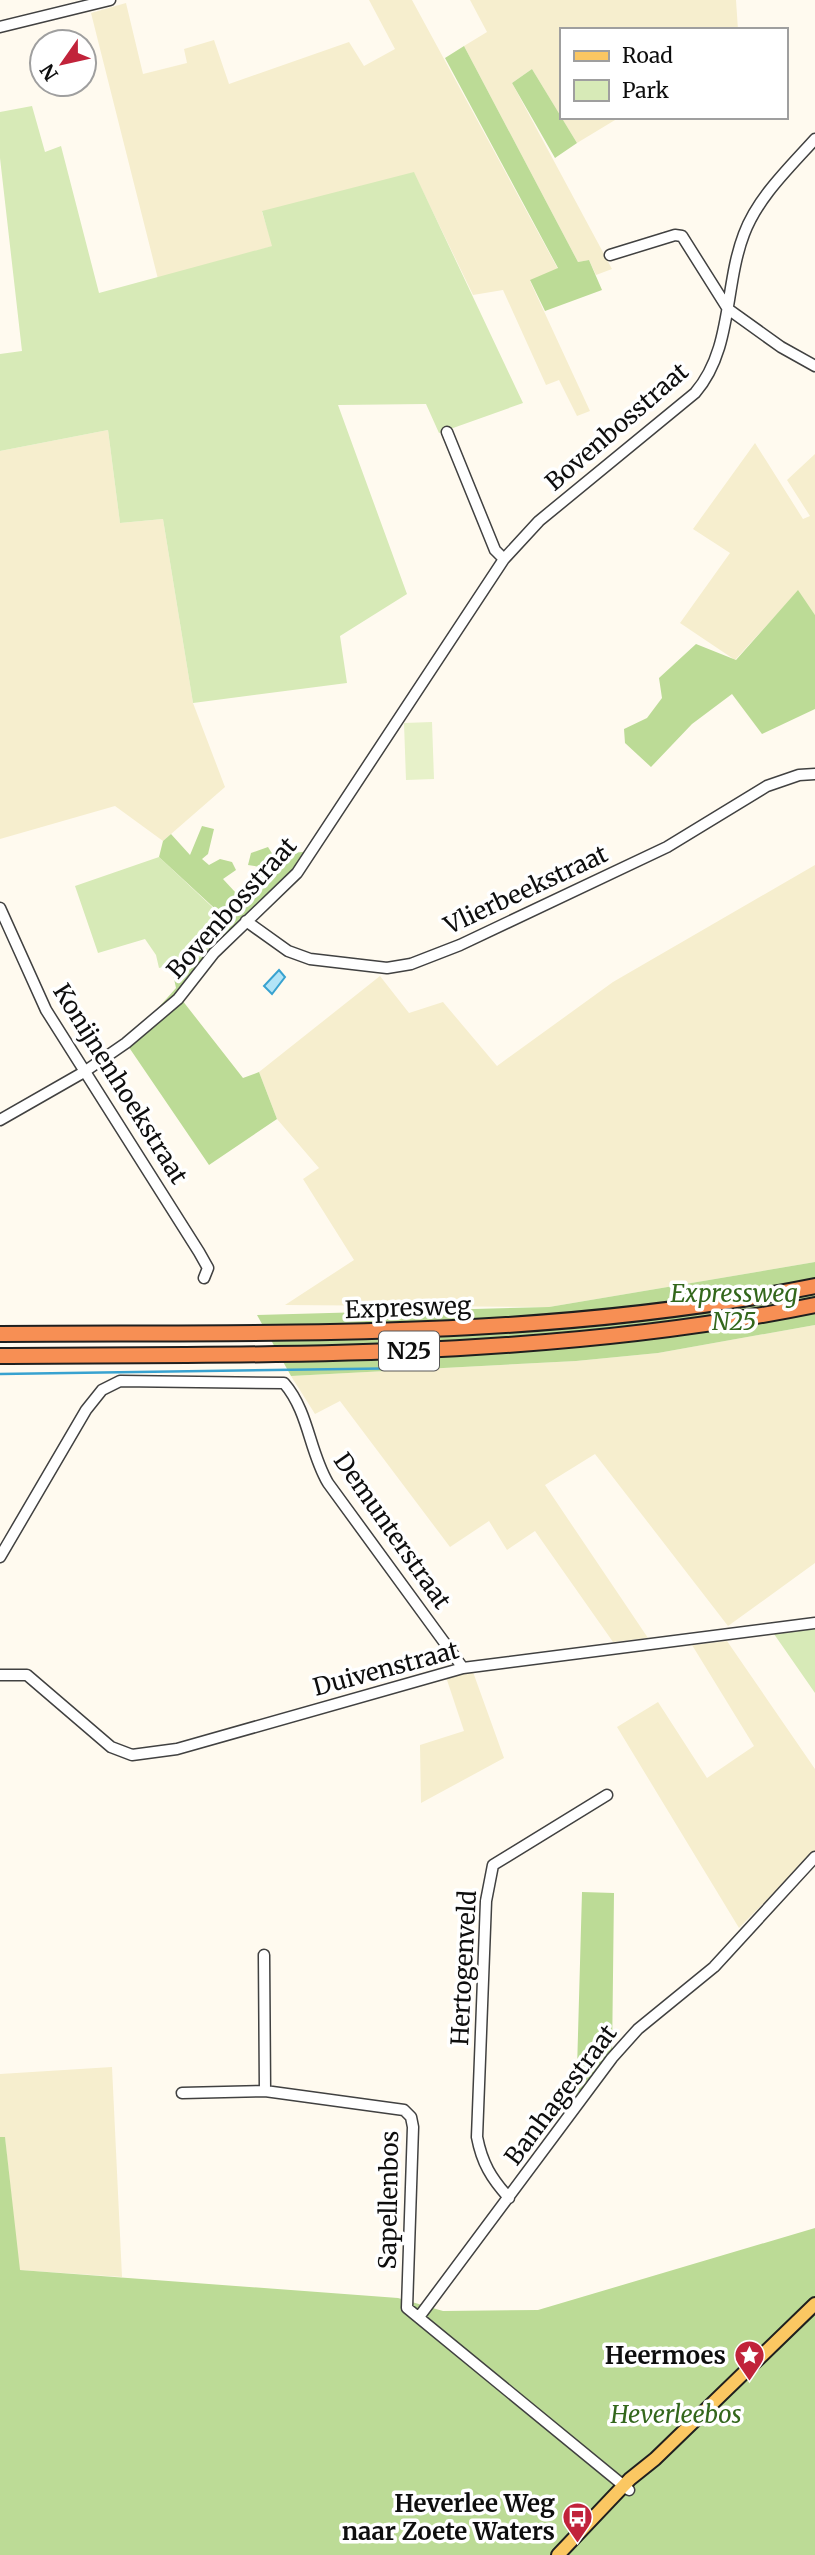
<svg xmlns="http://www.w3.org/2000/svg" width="815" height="2555" viewBox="0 0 815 2555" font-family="Merriweather,serif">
  <rect width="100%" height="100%" fill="#fffaef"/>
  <!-- farmland -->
  <path fill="#f6eece" d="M369,0H412L558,269L530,281L590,411L577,416L559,380L546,385L503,290L473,295L414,173L262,212L273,246L158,279L91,13L126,3L143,74L187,63L184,49L214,40L229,84L349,42L364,66L395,49Z
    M470,0H736L738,30H561V117L532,69L512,83L612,269L596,275L589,260L578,262L464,46L487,32Z
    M561,117H620L577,143Z
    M108,430L120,523L163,519L193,703L225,787L163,841L115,806L0,839V451Z
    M755,443L803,519L810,516L787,480L815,454V615L798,591L735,660L680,623L730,553L693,529Z
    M815,865V1262L549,1307L285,1305L354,1260L303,1179L319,1168L277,1119L259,1072L380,976L409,1013L443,1002L497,1066L613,982Z
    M815,1325V1563L728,1626L595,1454L545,1485L648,1638L613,1642L535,1531L507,1550L489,1521L450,1547L340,1401L315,1414L291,1376L576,1361L658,1353Z
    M727,1641L815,1769V1851L739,1928L617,1727L658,1702L707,1778L754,1746L692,1645Z
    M473,1672L504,1758L421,1803L420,1745L464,1731L446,1677Z
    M112,2067L122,2277L19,2270L5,2138L0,2137V2074Z"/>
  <!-- green -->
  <path fill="#d7eab7" d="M32,106L45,152L61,146L99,293L272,246L262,211L414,172L523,403L439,433L426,404L338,405L407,594L340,636L347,683L193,703L163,519L120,523L108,430L0,451V354L22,351L0,158V112Z
    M159,857L224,918L216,920L221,935L202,957L159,968L156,955L145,939L98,953L75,886Z
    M815,1629V1693L774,1634Z"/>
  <!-- forest -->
  <path fill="#bcdb96" d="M464,46L578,262L589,260L602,290L545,311L530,280L558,268L445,58Z
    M532,69L577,143L555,158L512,83Z
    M798,590L815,615V709L762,734L732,694L692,724L651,767L625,743L624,729L647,718L662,698L659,678L696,644L736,660Z
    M202,826L214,829L208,854L202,859L209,865L220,859L232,862L236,870L223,879L236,893L248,879L257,891L261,888L260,867L248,865L251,853L268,847L273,855L312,851L214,953L182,1000L243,1078L259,1072L277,1119L209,1165L126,1043L162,1013L159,1007L176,988L173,974L191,969L192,959L202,957L221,935L216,920L224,917L159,857L163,841L171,834L190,855Z
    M815,1262V1325L658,1353L576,1361L291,1376L257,1315L549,1307Z
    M582,1892L614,1893L612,2058L576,2105Z
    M0,2137H5L20,2270L398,2298L443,2311L538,2310L815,2228V2555H0Z"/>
  <!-- pitch -->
  <path fill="#e7f1c9" d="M432,722L434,779L406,780L404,723Z"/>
  <!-- water -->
  <path fill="#b2e4f7" stroke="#38a2d0" stroke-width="2" d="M279,970L285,977L272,994L264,986Z"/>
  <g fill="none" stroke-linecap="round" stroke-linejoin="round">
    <!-- stream -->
    <path stroke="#38a2d0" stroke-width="2.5" d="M0,1374L419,1368"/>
    <defs>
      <path id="minor" d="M0,27L110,0
        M610,255L675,235L682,236L728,309L781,347L815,366
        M447,432L495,550L504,559
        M0,908L46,1010L199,1252L208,1268L204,1278
        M246,921L288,951L310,959L387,968L411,964L460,945L667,847L767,786L799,775L815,774
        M0,1120L84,1072L126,1043L178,999L214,953L297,873L504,559L539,521L695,393C733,349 724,286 744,234C758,197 789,168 815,139
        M0,1557L86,1410L102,1390L120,1381L284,1383C309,1412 309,1451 328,1483L463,1668
        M0,1675H27L111,1747L132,1755L177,1749L463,1668L815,1623
        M264,1955L265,2091
        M182,2093L265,2091L404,2110L411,2117L413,2127L407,2308L629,2490
        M509,2198C491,2178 482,2163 477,2137L486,1901L493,1865L607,1795
        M419,2317L612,2058L638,2029L714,1967L815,1857"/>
      <path id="major" d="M558,2555L630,2479L655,2459L815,2304"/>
      <path id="highway" d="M0,1334C277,1332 541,1341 815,1286
        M0,1356C273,1354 546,1360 815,1305"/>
    </defs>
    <!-- minor casing -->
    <use href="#minor" stroke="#414141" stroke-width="13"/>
    <!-- major casing -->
    <use href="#major" stroke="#1f1f1f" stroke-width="16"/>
    <!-- highway casing -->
    <use href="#highway" stroke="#1f1f1f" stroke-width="18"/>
    <!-- minor -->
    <use href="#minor" stroke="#fff" stroke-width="10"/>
    <!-- major -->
    <use href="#major" stroke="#fbc762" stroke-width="12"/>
    <!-- highway -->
    <use href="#highway" stroke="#f78f54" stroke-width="14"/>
  </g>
  <!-- icons -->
  <defs>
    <symbol id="sight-pin" viewBox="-11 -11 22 30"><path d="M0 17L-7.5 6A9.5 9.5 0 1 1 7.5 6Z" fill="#c1233a" stroke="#fff"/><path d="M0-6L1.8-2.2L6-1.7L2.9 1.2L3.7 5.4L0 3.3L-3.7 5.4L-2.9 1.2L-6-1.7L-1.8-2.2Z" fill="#fff"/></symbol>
    <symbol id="bus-pin" viewBox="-11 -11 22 30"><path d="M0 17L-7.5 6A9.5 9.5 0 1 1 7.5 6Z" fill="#c1233a" stroke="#fff"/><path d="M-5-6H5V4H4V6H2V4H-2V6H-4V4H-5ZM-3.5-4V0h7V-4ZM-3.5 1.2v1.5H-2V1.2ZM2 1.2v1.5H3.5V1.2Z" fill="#fff"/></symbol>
  </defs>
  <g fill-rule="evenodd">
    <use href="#sight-pin" x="732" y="2338" width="35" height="47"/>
    <use href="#bus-pin" x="560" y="2500" width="35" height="47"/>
  </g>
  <g text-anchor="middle" stroke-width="7" stroke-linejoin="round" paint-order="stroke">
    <!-- shield labels -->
    <rect fill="#fff" stroke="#565656" stroke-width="2" x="379" y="1331.5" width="60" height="39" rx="5"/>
    <g font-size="23" font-weight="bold" fill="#0e0e0e">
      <text x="409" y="1359">N25</text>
    </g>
    <!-- street labels -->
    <g font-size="24" fill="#0e0e0e" stroke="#fff">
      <text transform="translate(617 427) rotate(-41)" y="8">Bovenbosstraat</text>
      <text transform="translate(526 890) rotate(-25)" y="8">Vlierbeekstraat</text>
      <text transform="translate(232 908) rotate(-48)" y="8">Bovenbosstraat</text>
      <text transform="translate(120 1084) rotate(58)" y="8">Konijnenhoekstraat</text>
      <text transform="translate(408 1308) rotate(-2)" y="8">Expresweg</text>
      <text transform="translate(392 1531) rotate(55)" y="8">Demunterstraat</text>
      <text transform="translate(386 1669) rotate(-15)" y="8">Duivenstraat</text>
      <text transform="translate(464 1968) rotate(-87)" y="8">Hertogenveld</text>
      <text transform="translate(561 2095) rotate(-53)" y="8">Banhagestraat</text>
      <text transform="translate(389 2200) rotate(-89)" y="8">Sapellenbos</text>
    </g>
    <!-- park labels -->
    <g font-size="24" font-style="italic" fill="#33671c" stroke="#fff">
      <text x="734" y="1302">Expressweg<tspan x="734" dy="28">N25</tspan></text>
      <text x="676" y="2423">Heverleebos</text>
    </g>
    <!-- poi labels -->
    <g font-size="24" font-weight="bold" fill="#0e0e0e" stroke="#fff" text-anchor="end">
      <text x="726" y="2364">Heermoes</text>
      <text x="555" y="2512">Heverlee Weg<tspan x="555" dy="28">naar Zoete Waters</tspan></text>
    </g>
  </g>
  <!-- legend -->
  <rect x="560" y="28" width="228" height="91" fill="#ffffff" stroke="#9f9f9f" stroke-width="2"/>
  <rect x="574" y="51" width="35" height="10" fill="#fbc762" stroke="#9f9f9f" stroke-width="2"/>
  <text x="622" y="63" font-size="21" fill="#0e0e0e">Road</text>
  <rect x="574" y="80" width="35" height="21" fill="#d7eab7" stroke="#9f9f9f" stroke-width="2"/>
  <text x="622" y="98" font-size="21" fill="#0e0e0e">Park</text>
  <!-- north arrow -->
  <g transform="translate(63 63) rotate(236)"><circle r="33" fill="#ffffff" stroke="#9f9f9f" stroke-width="2"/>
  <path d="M0-5L12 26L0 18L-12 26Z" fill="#c1233a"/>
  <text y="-10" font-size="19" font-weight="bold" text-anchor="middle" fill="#0e0e0e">N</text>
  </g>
</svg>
